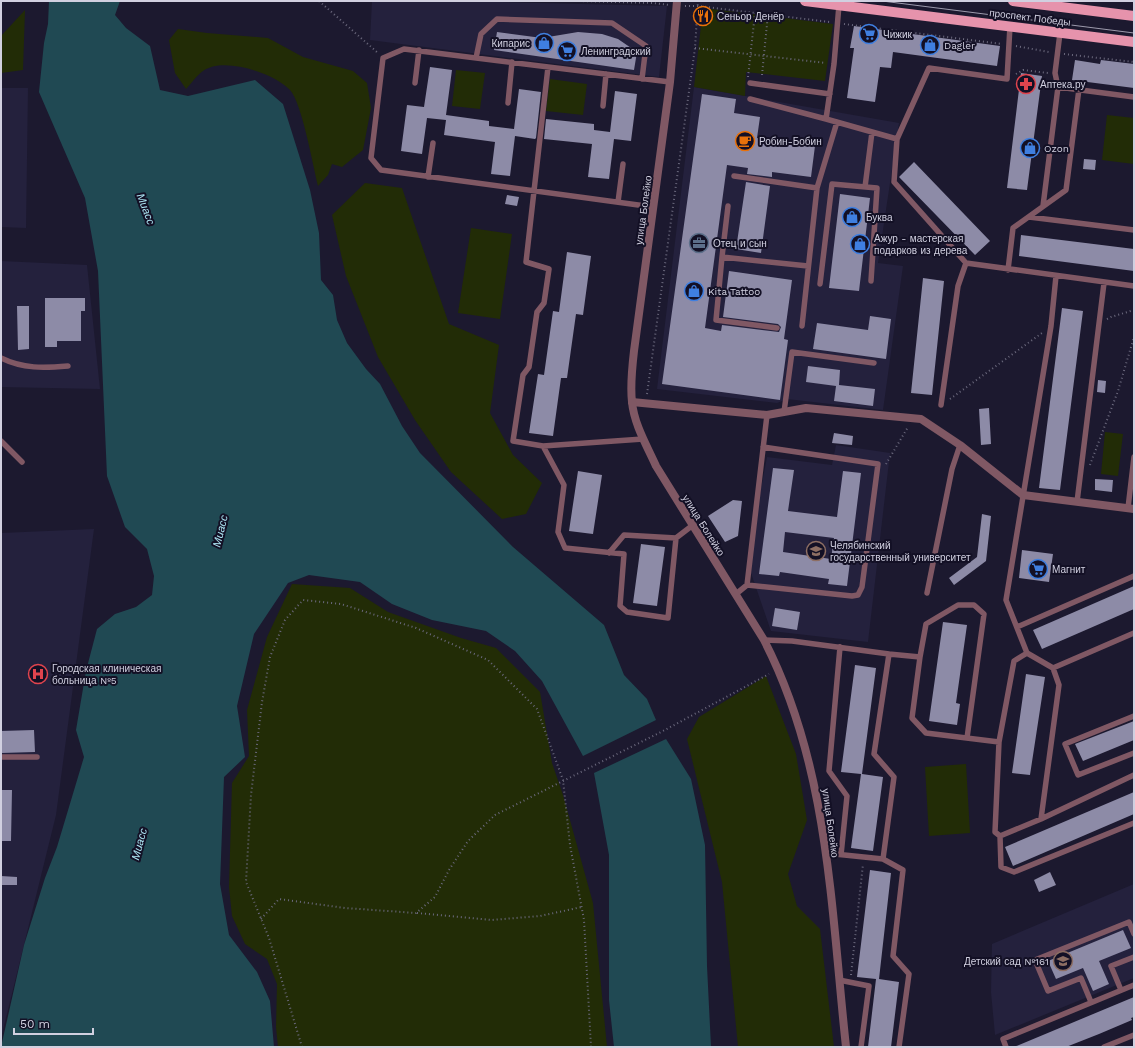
<svg xmlns="http://www.w3.org/2000/svg" width="1135" height="1048" viewBox="0 0 1135 1048" font-family="'Work Sans',sans-serif">
  <rect width="100%" height="100%" fill="#1c192f"/>
  <!-- built -->
  <path fill="#24213d" d="M372,1H453L667,6L659,77L370,40Z
    M694,87L899,123L878,263L903,266L883,410L787,399L777,403L657,389Z
    M1,88H28L26,228L1,227Z
    M1,261L87,265L100,389L1,387Z
    M836,445L890,453L868,642L771,631L751,573L759,499L767,457L832,465Z
    M94,529L56,815L1,1038V533Z
    M1134,884V978L995,1035L991,992L992,944Z"/>
  <!-- green -->
  <path fill="#222c06" d="M703,8L833,24L825,81L746,72L745,96L694,87Z
    M25,10L23,70L1,73V36Z
    M178,29L207,33L268,38L303,57L353,71L367,83L371,108L363,150L342,167L332,164L328,175L318,186C313,166 302,103 290,90C274,73 223,56 203,71C196,76 191,84 186,89L175,73L169,40Z
    M456,70L485,73L480,109L452,106Z
    M550,79L587,84L583,115L546,111Z
    M1107,115L1134,118V164L1102,160Z
    M365,183L402,188L449,324L499,345L490,413L513,455L542,483L526,514L502,519L451,472L415,420L378,357L346,276L332,215Z
    M471,228L512,234L500,319L458,313Z
    M1105,432L1123,434L1118,476L1101,474Z
    M292,584L350,588L388,612L461,638L496,648L540,692L552,763L563,795L593,903L607,1047H278L276,1027L277,984L267,959L245,944L232,916L229,887L232,783L249,756L247,710L267,637Z
    M766,676L796,754L807,820L788,874L797,906L820,929L834,1047H738L722,882L687,739L699,717Z
    M966,764L970,833L929,836L925,767Z"/>
  <!-- water -->
  <path fill="#204953" d="M49,1H120L115,15L126,28L150,46L160,90L188,96L255,80L283,104L310,190L319,233L321,280L333,295L337,320L347,343L366,369L380,384L402,426L420,453L513,547L604,625L624,675L647,699L656,720L583,756L542,681L515,651L486,631L432,620L392,604L360,582L309,575L288,583L254,634L237,706L245,757L224,777L220,884L229,935L257,972L270,1001L274,1047H1L24,945L45,878L57,847L84,757L76,730L86,671L97,629L115,614L136,607L152,595L154,576L147,549L125,527L107,476L98,271L85,198L39,92L44,43L48,24Z
    M666,739L691,779L705,845L707,966L711,1047H614L609,1000V855L594,773Z"/>
  <!-- building -->
  <path fill="#8d8ba7" fill-rule="evenodd" d="M854,26L1000,46L997,66L893,52L891,68L880,67L875,102L847,98L854,48H850Z
    M497,32L542,38L578,32L602,34L618,39L637,52L634,70L494,50Z
    M1075,60L1100,64L1101,60L1134,64V88L1072,80Z
    M430,67L452,70L446,115L489,121V126L514,129L519,89L541,92L536,138L535,139L515,136L510,176L491,174L495,142L444,135L446,120L427,118L422,154L401,151L407,105L424,107Z
    M1021,73L1042,76L1027,190L1007,188Z
    M615,91L637,94L631,141L614,139L609,179L588,177L592,144L544,139L546,119L594,124V130L610,132Z
    M702,94L736,99L734,113L760,117L757,138L815,146L811,177L772,172V177L747,174L748,168L727,165L705,328L721,331L722,325L779,332L781,327L778,324L723,317L729,271L792,280L784,339L788,340L780,400L662,384Z
    M1084,159L1096,160L1095,170L1083,169Z
    M914,162L990,241L975,255L899,177Z
    M746,182L770,186L761,253L736,249Z
    M840,194L870,198L859,291L829,288Z
    M507,195L519,197L517,206L505,204Z
    M1021,235L1134,249V271L1019,256Z
    M567,252L591,256L583,315L576,314L567,378H561L553,436L529,433L538,374L544,375L553,311L559,312Z
    M923,278L944,281L932,395L911,393Z
    M45,298H85V311H81V341H57V347H45Z
    M17,306H29V349L18,350Z
    M1062,308L1083,311L1060,490L1039,488Z
    M870,316L891,319L886,359L813,349L817,323L868,330Z
    M808,366L840,370L839,385L875,389L873,406L834,401L836,386L806,382Z
    M1098,380L1106,381L1105,393L1097,392Z
    M989,408L991,444L981,445L979,409Z
    M834,433L853,436L852,445L832,443Z
    M773,468L794,470L788,511L837,517L843,471L861,473L847,586L828,584L829,579L780,572L779,576L759,574ZM785,532L834,538L831,559L783,552Z
    M578,471L602,475L593,534L569,531Z
    M1095,479L1113,480L1112,492L1095,490Z
    M733,500L742,501L738,536L725,542L708,516Z
    M982,514L991,516L986,561L954,585L949,578L977,557Z
    M641,544L665,547L657,606L633,603Z
    M1022,550L1053,554L1049,582L1019,578Z
    M1134,586V609L1042,649L1033,630Z
    M775,608L800,612L797,630L772,626Z
    M943,622L967,625L956,703L960,704L957,725L929,721Z
    M855,665L876,668L862,774L883,777L873,851L851,848L861,774L841,772Z
    M1026,674L1045,677L1030,775L1012,773Z
    M1134,721V740L1083,761L1075,744Z
    M34,730L35,752L1,753V731Z
    M1,790H12L11,841H1Z
    M1134,792V814L1013,866L1005,847Z
    M870,870L891,873L879,979L899,982L891,1047H868L876,979L857,977Z
    M1050,872L1056,885L1039,892L1034,880Z
    M1,876L17,877V885H1Z
    M1123,930L1131,948L1099,961L1109,984L1093,991L1083,968L1056,979L1048,961Z
    M1134,997V1017L1131,1018L1132,1020L1099,1034L1066,1047H1014Z"/>
  <g fill="none" stroke-linecap="round" stroke-linejoin="round">
    <!-- path -->
    <path stroke="#6b697d" stroke-width="2" stroke-dasharray="1 3" stroke-linecap="butt" d="M319,1L378,53
      M579,1L653,3L669,5
      M685,6H698L830,22
      M844,24L1002,44
      M1016,46L1049,52
      M695,48L826,63
      M1064,54L1134,62
      M1016,74L1023,70L1048,73
      M762,75L768,14
      M748,77L755,13
      M1107,319L1111,317L1134,310
      M647,394L695,48L698,1
      M950,399L1042,333
      M886,464L908,427
      M1090,465L1118,391L1134,337
      M417,913L492,920L540,916L582,907
      M261,919L279,899L345,908L416,913L435,897L449,870L468,841L495,815L663,731L769,674
      M851,975L863,864
      M302,1047L269,938L246,882L251,795L262,702L270,657L285,620L303,600L341,604L416,628L488,660L537,709L563,780L570,845L584,920L591,1047"/>
    <!-- service -->
    <path stroke="#805864" stroke-width="5.5" d="M839,5L834,64L826,119L897,139L929,68L1007,79L1010,26
      M1060,33L1055,73L1058,87L1134,97
      M476,58L481,34L497,19L612,23L646,46L642,79
      M548,67L526,262L549,269L544,303L537,312L529,367L523,375L513,441L543,446L564,485L558,532L565,548L624,554L620,606L627,612L668,618L676,538
      M415,83L419,50
      M750,83L830,94
      M750,99L826,119
      M508,103L512,62
      M603,106L606,74
      M897,139L894,182L966,263L1134,286
      M734,176L817,188
      M428,177L433,143
      M865,187L872,132
      M618,202L623,164
      M1043,206L1058,87
      M653,207L381,170L371,158L383,58L404,49L670,82
      M1029,217L1134,230
      M722,257L728,206
      M1008,270L1013,228L1066,190L1079,89
      M820,284L832,184L877,188L871,281
      M802,326L817,188L837,122
      M777,328L716,320L722,257L808,266
      M1,358C23,369 44,368 68,366
      M941,405L958,286L966,263
      M784,412L792,352L874,363
      M1,441L22,462
      M543,446L643,439
      M1077,502L1104,283
      M1128,508L1134,457
      M609,553L624,535L676,538L693,525
      M747,585L767,415
      M927,593L952,469L960,445
      M736,594L747,585L852,596L858,595L862,587L878,464L763,447
      M1017,627L1134,576
      M764,640L792,641L889,654L874,754L894,777L883,859
      M840,647L829,771L847,796L841,855
      M1027,653L1006,600L1051,326L1056,276
      M889,654L920,657L912,718L926,733L999,742
      M920,657L926,624L958,605H974L984,614L967,738
      M1134,716L1065,744L1078,775L1134,753
      M1,757H37
      M1134,775L1041,819L1000,836L1001,867L1014,872L1134,823
      M1041,819L1059,685L1053,668
      M1000,836L995,832L999,742L1014,661L1027,653L1053,668L1134,633
      M825,853L883,859L903,870L893,956L909,974L899,1047
      M839,980L869,986L861,1047
      M1121,990L1111,966L1134,957
      M1091,1002L1081,978L1048,991L1035,960L1129,922L1134,934
      M1006,1047L1003,1039L1134,985
      M1104,1047L1134,1035"/>
    <!-- minor -->
    <path stroke="#805864" stroke-width="8" d="M632,402L767,415L806,408L921,419L960,445L1023,495L1134,509"/>
    <!-- tertiary -->
    <path stroke="#805864" stroke-width="8" d="M677,1L670,82L634,351C632,368 630,385 632,402C634,424 647,446 656,466L764,640C829,766 831,909 846,1047"/>
    <!-- primary -->
    <path stroke="#e693ac" stroke-width="10" d="M805,1L1134,42
      M1013,1L1134,16"/>
    <!-- tram -->
    <path stroke="#9c9aac" stroke-width="1" d="M882,1L1134,33"/>
  </g>
  <!-- icons -->
  <defs>
    <symbol id="restaurant-ring" viewBox="-11 -11 22 22"><circle r="9.5" fill="#131025" stroke="#e8710a" stroke-width="1.5"/><path d="M-5-6h1v4h1v-4h1v4h1v-4h1v5L-1.5 .5V6h-2V.5L-5-1ZM5-6V6H3V1.5H1.5Q1.5-4 5-6Z" fill="#e8710a"/></symbol>
    <symbol id="supermarket-ring" viewBox="-11 -11 22 22"><circle r="9.5" fill="#131025" stroke="#3f7fe0" stroke-width="1.5"/><path d="M-6-5.5h2.5l.6 2H6L4.5 2H-2.5L-4.4-4H-6ZM-1.5 3.2a1.3 1.3 0 1 0 .1 0ZM3 3.2a1.3 1.3 0 1 0 .1 0Z" fill="#3f7fe0"/></symbol>
    <symbol id="shop-ring" viewBox="-11 -11 22 22"><circle r="9.5" fill="#131025" stroke="#3f7fe0" stroke-width="1.5"/><path d="M-5-2.5h2.3a2.7 3.5 0 0 1 5.4 0H5L5.5 6h-11ZM-1.5-2.5h3a1.5 2.3 0 0 0-3 0Z" fill="#3f7fe0"/></symbol>
    <symbol id="pharmacy-ring" viewBox="-11 -11 22 22"><circle r="9.5" fill="#131025" stroke="#e0444e" stroke-width="1.5"/><path d="M-2-6h4v4h4v4h-4v4h-4v-4h-4v-4h4Z" fill="#e0444e"/></symbol>
    <symbol id="cafe-ring" viewBox="-11 -11 22 22"><circle r="9.5" fill="#131025" stroke="#e8710a" stroke-width="1.5"/><path d="M-5.5-4.5H6V0H3Q3 3.5 0 3.5H-2.5Q-5.5 3.5-5.5 0ZM3-3.2v2h1.7v-2ZM-6 4.5H4V6H-6Z" fill="#e8710a"/></symbol>
    <symbol id="office-ring" viewBox="-11 -11 22 22"><circle r="9.5" fill="#131025" stroke="#5c6f8a" stroke-width="1.5"/><path d="M-6-3h4V-5.5h4V-3h4V5H-6ZM-1-4.5V-3h2v-1.5ZM-6 0V1H6V0Z" fill="#5c6f8a"/></symbol>
    <symbol id="university-ring" viewBox="-11 -11 22 22"><circle r="9.5" fill="#131025" stroke="#8d6e63" stroke-width="1.5"/><path d="M0-5L7-2L0 1L-7-2ZM-4 1L0 2.5L4 1V4Q0 6-4 4Z" fill="#8d6e63"/></symbol>
    <symbol id="hospital-ring" viewBox="-11 -11 22 22"><circle r="9.5" fill="#131025" stroke="#e0444e" stroke-width="1.5"/><path d="M-5-5h3v3.5h4V-5h3V5h-3V1.5h-4V5h-3Z" fill="#e0444e"/></symbol>
    <symbol id="school-ring" viewBox="-11 -11 22 22"><circle r="9.5" fill="#131025" stroke="#8d6e63" stroke-width="1.5"/><path d="M0-5L7-2L0 1L-7-2ZM-4 1L0 2.5L4 1V4Q0 6-4 4Z" fill="#8d6e63"/></symbol>
  </defs>
  <g fill-rule="evenodd">
    <use href="#restaurant-ring" x="692" y="5" width="22" height="22"/>
    <use href="#supermarket-ring" x="858" y="23" width="22" height="22"/>
    <use href="#shop-ring" x="533" y="32" width="22" height="22"/>
    <use href="#shop-ring" x="919" y="34" width="22" height="22"/>
    <use href="#supermarket-ring" x="556" y="40" width="22" height="22"/>
    <use href="#pharmacy-ring" x="1015" y="73" width="22" height="22"/>
    <use href="#cafe-ring" x="734" y="130" width="22" height="22"/>
    <use href="#shop-ring" x="1019" y="137" width="22" height="22"/>
    <use href="#shop-ring" x="841" y="206" width="22" height="22"/>
    <use href="#office-ring" x="688" y="232" width="22" height="22"/>
    <use href="#shop-ring" x="849" y="233" width="22" height="22"/>
    <use href="#shop-ring" x="683" y="280" width="22" height="22"/>
    <use href="#university-ring" x="805" y="540" width="22" height="22"/>
    <use href="#supermarket-ring" x="1027" y="558" width="22" height="22"/>
    <use href="#hospital-ring" x="27" y="663" width="22" height="22"/>
    <use href="#school-ring" x="1052" y="950" width="22" height="22"/>
  </g>
  <g text-anchor="middle" stroke-width="4" stroke-linejoin="round" paint-order="stroke">
    <!-- poi labels -->
    <g font-size="10" fill="#d1d0e0" stroke="#131025" text-anchor="start">
      <text x="717" y="20">Сеньор Денёр</text>
      <text x="883" y="38">Чижик</text>
      <text x="530" y="47" text-anchor="end">Кипарис</text>
      <text x="944" y="49">Dagler</text>
      <text x="581" y="55">Ленинградский</text>
      <text x="1040" y="88">Аптека.ру</text>
      <text x="759" y="145">Робин-Бобин</text>
      <text x="1044" y="152">Ozon</text>
      <text x="866" y="221">Буква</text>
      <text x="874" y="242">Ажур - мастерская<tspan x="874" dy="12">подарков из дерева</tspan></text>
      <text x="713" y="247">Отец и сын</text>
      <text x="708" y="295">Kita Tattoo</text>
      <text x="830" y="549">Челябинский<tspan x="830" dy="12">государственный университет</tspan></text>
      <text x="1052" y="573">Магнит</text>
      <text x="52" y="672">Городская клиническая<tspan x="52" dy="12">больница №5</tspan></text>
      <text x="1049" y="965" text-anchor="end">Детский сад №161</text>
    </g>
    <!-- street labels -->
    <g font-size="10" fill="#d1d0e0" stroke="#131025">
      <text transform="translate(1030 17) rotate(7)" y="4">проспект Победы</text>
      <text transform="translate(643 210) rotate(-82)" y="4">улица Болейко</text>
      <text transform="translate(704 525) rotate(58)" y="4">улица Болейко</text>
      <text transform="translate(831 823) rotate(82)" y="4">улица Болейко</text>
    </g>
    <!-- water labels -->
    <g font-size="11" font-style="italic" fill="#ade6f4" stroke="#131025">
      <text transform="translate(146 209) rotate(69)" y="4">Миасс</text>
      <text transform="translate(220 531) rotate(-76)" y="4">Миасс</text>
      <text transform="translate(139 844) rotate(-75)" y="4">Миасс</text>
    </g>
  </g>
  <!-- border -->
  <rect width="1135" height="1048" fill="none" stroke="#d1d0e0" stroke-width="4"/>
  <!-- scale -->
  <path d="M14 1028v6h79v-6" fill="none" stroke="#d1d0e0" stroke-width="2"/>
  <text x="20" y="1028" font-size="12" fill="#d1d0e0" stroke="#131025" stroke-width="3" paint-order="stroke">50 m</text>
</svg>
